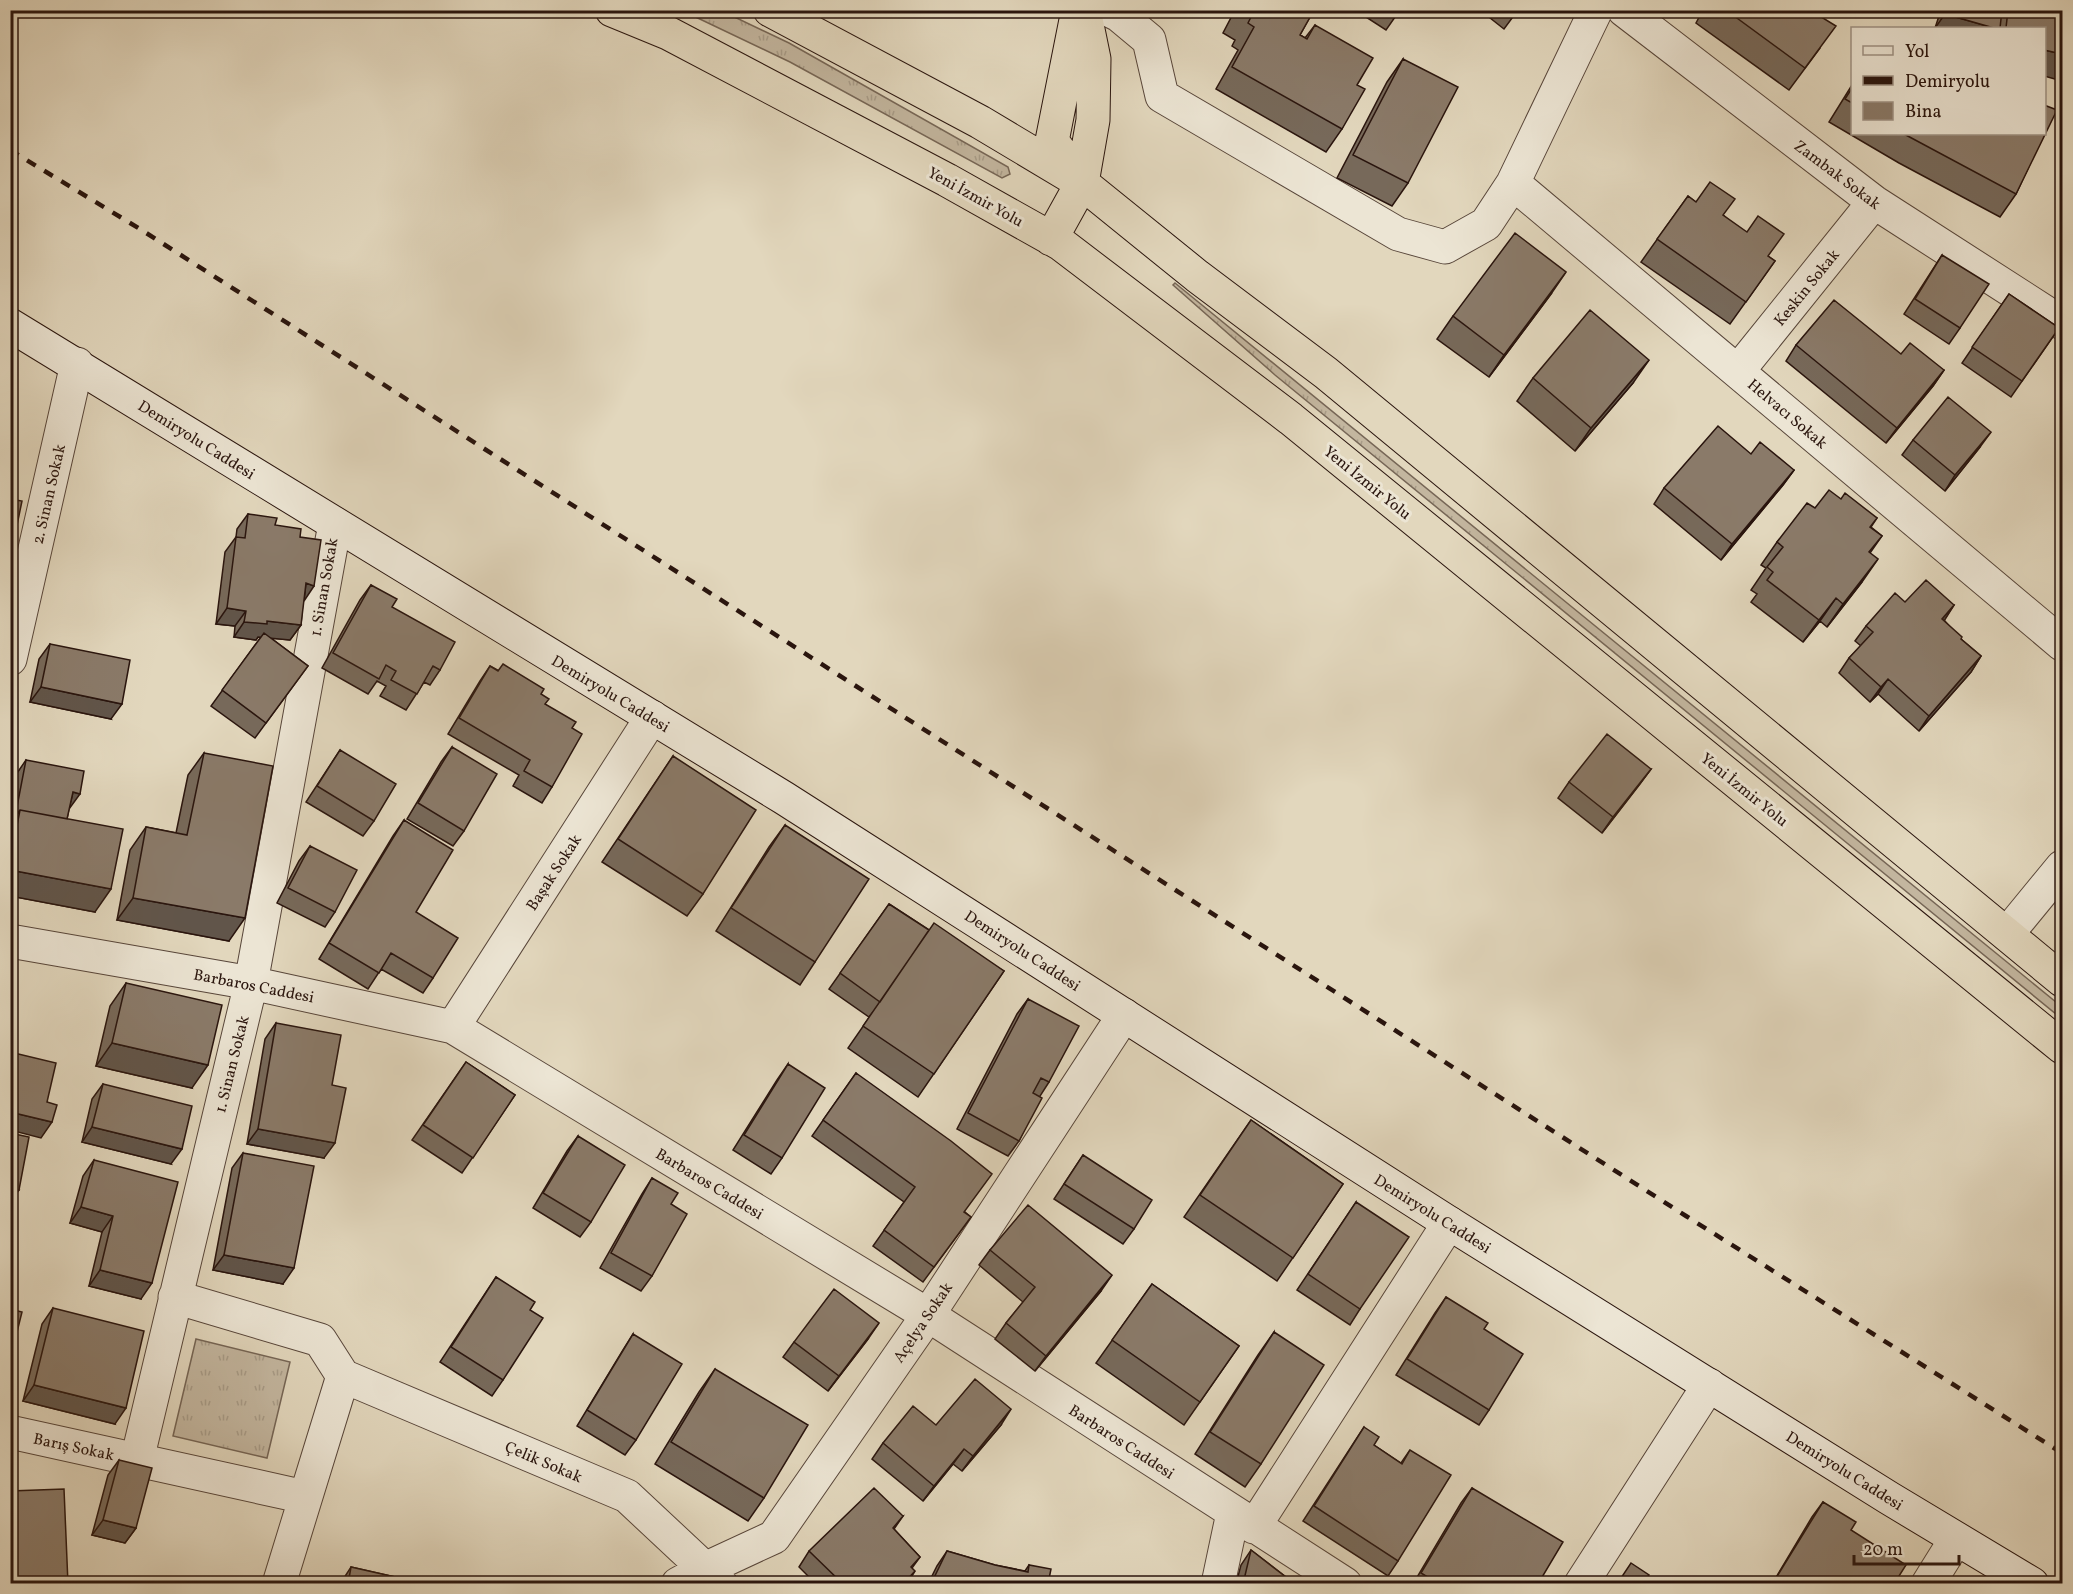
<svg xmlns="http://www.w3.org/2000/svg" width="2073" height="1594" viewBox="0 0 2073 1594" font-family="Vollkorn,serif">
  <defs>
    <pattern id="grass-tufts" width="24" height="20" patternUnits="userSpaceOnUse" patternTransform="scale(1.5)"><rect width="24" height="20" fill="#c3b69f"/><path d="M3 7l-1-3M5 7V3M7 7l1-3M15 17l-1-3M17 17v-4M19 17l1-3" fill="none" stroke="#a89c88"/></pattern>
  </defs>
  <rect width="100%" height="100%" fill="#e2d7bd"/>
  <filter id="stains"><feTurbulence type="fractalNoise" baseFrequency=".00333" numOctaves="4"/><feColorMatrix values="0 0 0 0 .2 0 0 0 0 .09 0 0 0 0 .02 0 0 0 .5 -.17"/></filter>
  <radialGradient id="worn" r=".72"><stop offset=".6" stop-color="#630" stop-opacity="0"/><stop offset="1" stop-color="#630" stop-opacity=".3"/></radialGradient>
  <!-- grass -->
  <path fill="url(#grass-tufts)" stroke="#766656" stroke-width="1.5" d="M683,11H722L789,43L1008,167L1010,174L1002,178L790,62Z
    M1175,283L2062,1007V1019L1275,375L1173,285Z
    M196,1339L290,1362L267,1458L173,1436Z"/>
  <g fill="none" stroke-linecap="round" stroke-linejoin="round">
    <defs>
      <path id="street" d="M1109,10L1119,15L1149,40L1162,96L1398,234L1445,247L1486,224L1513,183L1596,10
        M1624,10L1874,202L2062,323
        M1513,183L2062,644
        M1738,371L1874,202
        M10,659L77,364
        M2007,934L2062,867
        M10,941L251,983L453,1027L928,1315L1345,1584
        M453,1027L652,717
        M175,1297L320,1340L343,1376L279,1584
        M343,1376L627,1496L720,1583
        M10,1432L305,1497
        M137,1460L251,983L335,524
        M1254,1527L1449,1223
        M678,1584L705,1569L774,1537L928,1315L1124,1015
        M1218,1584L1233,1513
        M1581,1584L1709,1385
        M1928,1584L1956,1539"/>
      <path id="secondary" d="M10,325L784,798L1449,1223L1889,1498L2032,1584"/>
      <path id="highway" d="M612,10L668,33L947,180L1061,244L1291,419L2062,1047
        M770,10L980,122L1082,183L1197,276L1326,373L2062,980
        M1077,175L1052,141L1078,10
        M1051,239L1082,183L1093,120L1094,59L1084,10"/>
    </defs>
    <!-- street casing -->
    <use href="#street" stroke="#58463a" stroke-width="35"/>
    <!-- secondary casing -->
    <use href="#secondary" stroke="#2a150e" stroke-width="35"/>
    <!-- highway casing -->
    <use href="#highway" stroke="#2a150e" stroke-width="35"/>
    <!-- street -->
    <use href="#street" stroke="#ece5d4" stroke-width="33"/>
    <!-- secondary -->
    <use href="#secondary" stroke="#ece5d4" stroke-width="33"/>
    <!-- highway -->
    <use href="#highway" stroke="#e2d7bd" stroke-width="33"/>
    <!-- rail -->
    <path stroke="#2a150e" stroke-width="4.5" stroke-dasharray="10 10" stroke-linecap="butt" d="M10,150L140,229L1686,1216L2062,1453"/>
  </g>
  <!-- wall -->
  <path fill="#77695a" stroke="#2a150e" stroke-width="1.5" d="M1235,10H1314L1300,35L1305,38L1315,25L1357,85L1342,129L1326,152L1216,89L1238,50L1232,46L1235,40L1223,33Z
    M1355,10H1400L1386,30Z
    M1480,10H1518L1504,29Z
    M1703,10H1810L1820,48L1789,90L1696,23Z
    M1941,10H2062L2044,28H1935Z
    M1403,59L1408,183L1392,206L1337,178L1387,82Z
    M1852,85V134H2044L2016,194L2000,217L1899,163L1829,122Z
    M1688,196L1696,202L1723,215L1768,256L1775,261L1730,324L1641,262Z
    M1942,255L1960,328L1949,344L1904,314Z
    M1551,294L1489,377L1437,339L1453,316Z
    M2009,294L2059,328L2011,397L1962,363Z
    M1796,345L1901,354L1944,370L1933,386L1886,443L1786,361Z
    M1533,378L1633,383L1575,451L1517,401Z
    M1913,440L1980,447L1945,491L1902,455Z
    M1751,454L1794,470L1783,485L1721,560L1654,504L1664,488Z
    M1841,499L1877,518L1871,527L1882,536L1870,553L1862,582L1827,627L1820,621L1803,642L1751,602L1757,594L1751,590L1766,568L1761,565L1777,542L1815,508Z
    M248,514L300,537L303,601L301,625L290,640L271,638L308,666L255,738L211,706L261,637H258L256,640L234,637L235,626L216,624L225,552L236,537L237,529Z
    M371,585L392,607L440,670L430,685L424,682L406,710L380,696L386,686L377,681L368,694L322,668L360,600Z
    M1905,602L1954,605L1944,620L1961,639L1981,656L1971,672L1919,731L1878,694L1870,702L1839,673L1849,658L1861,646L1855,641L1866,626Z
    M50,644L111,719L30,702L39,659Z
    M490,666L541,694L545,704L572,728L552,787L542,803L513,786L519,775L448,734L480,681Z
    M452,747L464,831L453,846L407,819L441,762Z
    M340,750L374,821L363,836L306,802Z
    M204,753L229,941L117,920L130,850L146,827L176,833L188,775Z
    M673,756L703,894L687,916L602,862Z
    M26,760L69,809L67,819L95,912L10,896V799L15,776Z
    M1651,769L1602,833L1558,798L1569,782Z
    M404,820L416,912L433,978L423,993L381,969L368,989L319,959L393,836Z
    M785,825L815,962L800,985L716,931L769,847Z
    M310,846L335,912L325,927L277,903L299,861Z
    M889,904L929,930L1004,971L918,1097L848,1048L873,1012L869,1017L829,989Z
    M126,983L192,1088L96,1066L110,1006Z
    M1028,999L1049,1082L1040,1096L1019,1141L1008,1156L957,1129L1017,1014Z
    M276,1023L324,1158L247,1144L265,1039Z
    M466,1062L515,1095L462,1173L412,1140Z
    M788,1064L782,1158L771,1174L733,1150L777,1080Z
    M856,1073L965,1212L971,1217L923,1282L873,1246L904,1202L812,1136Z
    M103,1084L171,1164L82,1142L92,1099Z
    M1251,1120L1343,1184L1277,1281L1184,1217Z
    M578,1136L591,1222L580,1237L533,1208L567,1151Z
    M243,1153L283,1284L213,1270L232,1168Z
    M1083,1155L1134,1229L1123,1244L1054,1199Z
    M94,1160L141,1299L89,1286L102,1232L70,1223L83,1176Z
    M652,1178L671,1204L652,1276L641,1291L600,1268L642,1194Z
    M1356,1202L1360,1309L1350,1325L1297,1290Z
    M990,1250L1101,1291L1035,1371L995,1339L1006,1323L1023,1302L979,1265Z
    M496,1277L530,1310L503,1380L492,1396L440,1362Z
    M1152,1284L1239,1346L1184,1425L1096,1363Z
    M1446,1297L1484,1329L1489,1410L1479,1425L1396,1375L1435,1313Z
    M53,1308L115,1424L23,1401L42,1324Z
    M1274,1332L1261,1464L1245,1487L1195,1454L1258,1355Z
    M633,1334L636,1440L625,1455L577,1426L623,1350Z
    M868,1339L828,1391L783,1357L794,1342Z
    M715,1369L764,1498L748,1521L655,1464L699,1392Z
    M936,1425H1001L962,1471L953,1464L923,1501L872,1459L883,1443Z
    M1364,1427L1374,1445L1401,1463L1410,1450L1398,1561L1388,1576L1303,1521Z
    M119,1460L136,1528L125,1543L92,1535L108,1475Z
    M1472,1488L1538,1584H1413L1461,1503Z
    M1823,1502L1851,1530L1894,1584H1772L1812,1517Z
    M903,1516L894,1529L920,1557L912,1568L907,1583L816,1584L799,1567L809,1551Z
    M1251,1550L1295,1584H1236L1241,1565Z
    M947,1551L995,1565L1025,1571L1029,1565L1048,1584H928L937,1566Z
    M351,1567L426,1584H340Z"/>
  <!-- shaded-wall -->
  <path fill="#61554a" stroke="#2a150e" stroke-width="1.5" d="M1945,14L1994,28H1935Z
    M2044,50L2062,54V81L2044,76Z
    M1566,272L1551,294L1489,377L1504,355Z
    M1649,360L1633,383L1575,451L1591,428Z
    M1944,370L1933,386L1886,443L1897,428Z
    M1991,432L1980,447L1945,491L1955,475Z
    M1794,470L1783,485L1721,560L1732,544Z
    M1878,559L1862,582L1827,627L1843,604Z
    M306,583L314,586L304,601Z
    M1836,598L1820,621L1803,642L1819,620Z
    M1954,605L1944,621L1942,619Z
    M227,608L246,611L235,626L216,624Z
    M267,621L301,625L290,640L258,637L256,640L234,637L244,622Z
    M1981,656L1971,672L1919,731L1929,716Z
    M1888,679L1878,694L1870,702L1881,687Z
    M41,687L122,704L111,719L30,702Z
    M1651,769L1640,784L1602,833L1613,817Z
    M73,792L80,794L69,809Z
    M10,870L111,889L95,912L10,896Z
    M133,898L245,918L229,941L117,920Z
    M112,1043L208,1065L192,1088L96,1066Z
    M10,1112L52,1122L41,1138L10,1130Z
    M92,1127L182,1149L171,1164L82,1142Z
    M258,1129L335,1143L324,1158L247,1144Z
    M10,1189L19,1190L10,1202Z
    M81,1207L113,1216L102,1232L70,1223Z
    M224,1255L294,1268L283,1284L213,1270Z
    M100,1270L152,1283L141,1299L89,1286Z
    M1112,1275L1101,1291L1035,1371L1046,1356Z
    M879,1323L868,1339L828,1391L839,1376Z
    M34,1385L126,1408L115,1424L23,1401Z
    M1011,1409L1001,1425L962,1471L973,1456Z
    M964,1449L953,1464L923,1501L934,1486Z
    M103,1520L136,1528L125,1543L92,1535Z
    M915,1571L907,1584H904Z"/>
  <!-- building -->
  <path fill="#8a7a69" stroke="#2a150e" stroke-width="1.5" d="M1239,10H1314L1300,35L1307,39L1315,25L1373,58L1357,85L1365,89L1342,129L1232,67L1254,27L1248,23L1251,17Z
    M1726,10H1810L1836,26L1805,68Z
    M1946,10H2002L2000,28H1994L1945,14Z
    M2008,10H2062V54L2044,50V28H2006Z
    M1403,59L1458,87L1408,183L1353,155Z
    M1852,88V103L1845,99Z
    M2044,105L2057,110L2016,194L1904,134H2044Z
    M1710,182L1735,199L1723,215L1747,232L1758,216L1784,234L1768,256L1775,261L1746,302L1657,239L1688,196L1696,202Z
    M1515,233L1566,272L1504,355L1453,316Z
    M1942,255L1989,284L1960,328L1915,299Z
    M2009,294L2059,328L2022,381L1972,347Z
    M1834,300L1901,354L1910,343L1944,370L1897,428L1796,345Z
    M1590,310L1649,360L1591,428L1533,378Z
    M1948,397L1991,432L1955,475L1913,440Z
    M1718,426L1751,454L1760,442L1794,470L1732,544L1664,488Z
    M1829,490L1841,499L1845,493L1877,518L1870,527L1882,536L1869,552L1878,559L1843,604L1836,598L1819,620L1767,580L1773,572L1767,567L1783,547L1777,542L1807,503L1815,508Z
    M10,499L22,501L10,559Z
    M248,514L277,518L275,525L301,529L300,537L321,540L314,586L306,583L301,625L267,621V624L244,622L246,611L227,608L236,537L245,538Z
    M1926,580L1954,605L1942,619L1962,637L1961,639L1981,656L1929,716L1888,679L1881,687L1849,658L1873,632L1866,626L1895,593L1905,602Z
    M371,585L397,599L392,607L455,642L440,670L433,666L417,694L391,680L396,671L386,665L379,679L333,653Z
    M264,633L308,666L266,723L222,690Z
    M50,644L130,660L122,704L41,687Z
    M503,664L544,689L541,694L549,699L545,704L576,722L572,728L582,734L552,787L524,771L530,760L459,718L490,666L498,671Z
    M1607,734L1651,769L1613,817L1569,782Z
    M452,747L497,774L464,831L418,803Z
    M340,750L396,784L374,821L317,786Z
    M204,753L273,766L245,918L133,898L146,827L187,835Z
    M673,756L756,810L703,894L618,839Z
    M26,760L84,771L80,794L73,792L67,819L20,810L15,817Z
    M20,810L123,829L111,889L10,870V861Z
    M404,820L453,850L416,912L458,938L433,978L391,953L379,973L329,943Z
    M785,825L869,879L815,962L731,908Z
    M310,846L357,870L335,912L288,888Z
    M889,904L929,930L880,1002L840,973Z
    M934,923L1004,971L934,1074L863,1026Z
    M126,983L222,1005L208,1065L112,1043Z
    M1028,999L1079,1026L1049,1082L1041,1078L1033,1093L1042,1098L1019,1141L968,1113Z
    M276,1023L341,1035L332,1085L346,1088L335,1143L258,1129Z
    M10,1052L56,1063L47,1102L57,1105L52,1122L10,1112Z
    M466,1062L515,1095L473,1158L423,1125Z
    M788,1064L825,1088L782,1158L744,1135Z
    M856,1073L951,1141L992,1174L964,1212L971,1217L934,1267L884,1230L915,1187L823,1120Z
    M103,1084L192,1106L182,1149L92,1127Z
    M1251,1120L1343,1184L1293,1258L1200,1195Z
    M10,1133L29,1137L19,1190L10,1189Z
    M578,1136L625,1165L591,1222L543,1193Z
    M243,1153L314,1166L294,1268L224,1255Z
    M1083,1155L1152,1200L1134,1229L1064,1184Z
    M94,1160L178,1182L152,1283L100,1270L113,1216L81,1207Z
    M652,1178L678,1193L671,1204L687,1214L652,1276L611,1253Z
    M1356,1202L1409,1237L1360,1309L1308,1274Z
    M1028,1205L1112,1275L1046,1356L1006,1323L1035,1287L990,1250Z
    M496,1277L535,1302L530,1310L543,1318L503,1380L451,1347Z
    M1152,1284L1239,1346L1200,1402L1112,1340Z
    M834,1289L879,1323L839,1376L794,1342Z
    M1446,1297L1488,1323L1484,1329L1523,1354L1489,1410L1407,1359Z
    M53,1308L144,1331L126,1408L34,1385Z
    M10,1309L22,1312L10,1360Z
    M1274,1332L1324,1365L1261,1464L1210,1432Z
    M633,1334L682,1364L636,1440L587,1410Z
    M715,1369L808,1425L764,1498L671,1442Z
    M975,1379L1011,1409L973,1456L964,1449L934,1486L883,1443L913,1406L936,1425Z
    M1364,1427L1379,1437L1374,1445L1402,1464L1410,1450L1451,1475L1398,1561L1314,1506Z
    M119,1460L152,1468L136,1528L103,1520Z
    M874,1488L903,1516L893,1528L920,1557L911,1567L915,1571L905,1582L907,1584H843L809,1551Z
    M1472,1488L1563,1542L1538,1584H1439L1421,1573Z
    M64,1489L68,1584H10V1491Z
    M1823,1502L1856,1522L1851,1530L1906,1565L1894,1584H1784L1776,1578Z
    M1251,1550L1295,1584H1243Z
    M947,1551L995,1565L1028,1572L1029,1565L1051,1569L1048,1584H931Z
    M1631,1563L1649,1575L1643,1584H1617Z
    M351,1567L426,1584H348Z"/>
  <g text-anchor="middle" stroke-width="6" stroke-linejoin="round" paint-order="stroke">
    <!-- street labels -->
    <g font-size="16" fill="#2a150e" stroke="#ece5d4">
      <text transform="translate(1838 174) rotate(37)" y="6">Zambak Sokak</text>
      <text transform="translate(976 196) rotate(29)" y="6">Yeni İzmir Yolu</text>
      <text transform="translate(1806 287) rotate(-51)" y="6">Keskin Sokak</text>
      <text transform="translate(1788 413) rotate(40)" y="6">Helvacı Sokak</text>
      <text transform="translate(197 439) rotate(32)" y="6">Demiryolu Caddesi</text>
      <text transform="translate(1368 482) rotate(39)" y="6">Yeni İzmir Yolu</text>
      <text transform="translate(48 494) rotate(-77)" y="6">2. Sinan Sokak</text>
      <text transform="translate(323 587) rotate(-80)" y="6">1. Sinan Sokak</text>
      <text transform="translate(611 693) rotate(31)" y="6">Demiryolu Caddesi</text>
      <text transform="translate(1745 789) rotate(39)" y="6">Yeni İzmir Yolu</text>
      <text transform="translate(553 872) rotate(-57)" y="6">Başak Sokak</text>
      <text transform="translate(1023 950) rotate(33)" y="6">Demiryolu Caddesi</text>
      <text transform="translate(254 985) rotate(11)" y="6">Barbaros Caddesi</text>
      <text transform="translate(231 1064) rotate(-76)" y="6">1. Sinan Sokak</text>
      <text transform="translate(710 1183) rotate(31)" y="6">Barbaros Caddesi</text>
      <text transform="translate(1433 1213) rotate(32)" y="6">Demiryolu Caddesi</text>
      <text transform="translate(922 1322) rotate(-56)" y="6">Açelya Sokak</text>
      <text transform="translate(1122 1441) rotate(33)" y="6">Barbaros Caddesi</text>
      <text transform="translate(74 1446) rotate(12)" y="6">Barış Sokak</text>
      <text transform="translate(544 1461) rotate(23)" y="6">Çelik Sokak</text>
      <text transform="translate(1845 1470) rotate(32)" y="6">Demiryolu Caddesi</text>
    </g>
  </g>
  <!-- margin -->
  <rect width="2073" height="1594" fill="none" stroke="#e2d7bd" stroke-width="36"/>
  <rect x="12" y="12" width="2049" height="1570" fill="none" stroke="#2a150e" stroke-width="3"/>
  <rect x="18" y="18" width="2037" height="1558" fill="none" stroke="#2a150e" stroke-width="1.5"/>
  <!-- legend -->
  <rect x="1851" y="27" width="195" height="108" fill="#ece5d4" stroke="#9e9285" stroke-width="1.5"/>
  <rect x="1863" y="46" width="30" height="9" fill="#ece5d4" stroke="#9e9285" stroke-width="1.5"/>
  <text x="1905" y="57" font-size="18" fill="#2a150e">Yol</text>
  <rect x="1863" y="76" width="30" height="9" fill="#2a150e" stroke="#9e9285" stroke-width="1.5"/>
  <text x="1905" y="87" font-size="18" fill="#2a150e">Demiryolu</text>
  <rect x="1863" y="102" width="30" height="18" fill="#8a7a69" stroke="#9e9285" stroke-width="1.5"/>
  <text x="1905" y="117" font-size="18" fill="#2a150e">Bina</text>
  <!-- scale -->
  <path d="M1854 1555v9h105v-9" fill="none" stroke="#2a150e" stroke-width="3"/>
  <text x="1863" y="1555" font-size="18" fill="#2a150e" stroke="#ece5d4" stroke-width="4.5" paint-order="stroke">20 m</text>
  <rect width="100%" height="100%" filter="url(#stains)"/>
  <rect width="100%" height="100%" fill="url(#worn)"/>
</svg>
